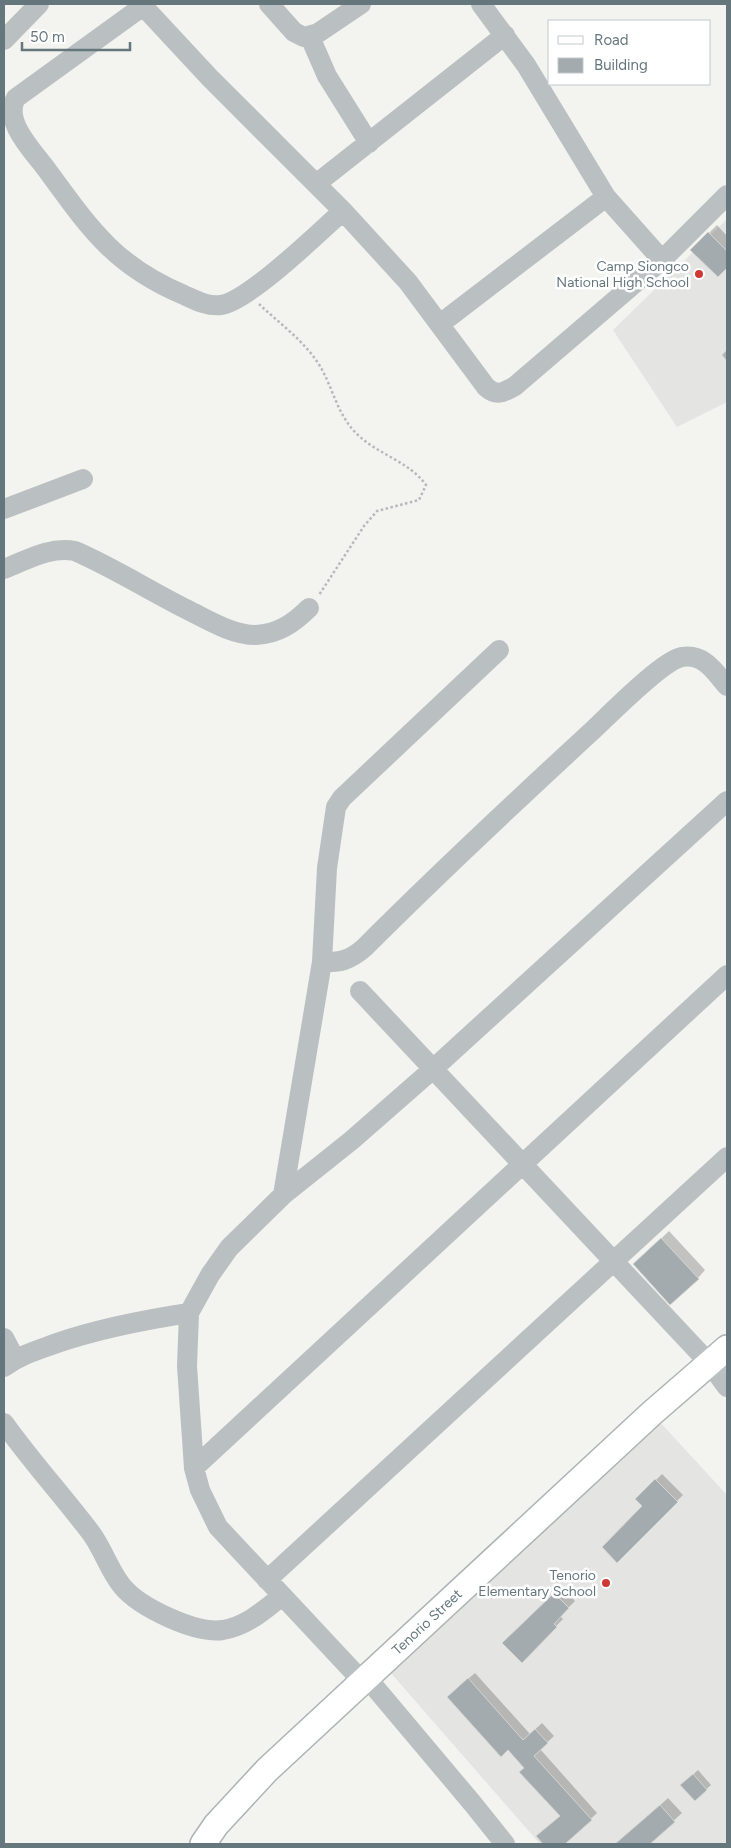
<svg xmlns="http://www.w3.org/2000/svg" width="731" height="1848" viewBox="0 0 731 1848" font-family="Figtree,sans-serif">
  <rect width="100%" height="100%" fill="#f3f3f0"/>
  <!-- built -->
  <path fill="#e4e4e3" d="M727,219V402L677,427L613,330Z
    M658,1420L727,1495V1844H540L390,1672Z"/>
  <!-- shadow -->
  <path fill="#0003" d="M717,225L727,236V266L718,276L692,250Z
    M727,350V361L722,355Z
    M669,1231L705,1270L698,1278L642,1257Z
    M662,1474L683,1495L617,1561L644,1506L637,1499Z
    M562,1587L575,1601L560,1616L563,1619L522,1661L504,1643Z
    M475,1673L530,1734L542,1723L554,1736L540,1749L597,1813L565,1844H545L538,1836L561,1816L526,1768L455,1690Z
    M698,1770L711,1785L695,1800L682,1785Z
    M668,1798L682,1813L648,1844H626L622,1840Z"/>
  <!-- building -->
  <path fill="#a3abae" stroke="#d4d4d2" d="M708,232L727,251V268L718,277L690,250Z
    M661,1238L699,1279L670,1305L633,1264Z
    M655,1479L678,1502L617,1563L602,1547L642,1506L635,1499Z
    M554,1593L569,1608L554,1624L557,1627L522,1663L502,1643Z
    M468,1678L523,1740L535,1729L548,1743L534,1756L592,1820L565,1844H543L536,1836L560,1816L519,1772L524,1768L508,1750L501,1757L447,1697Z
    M693,1774L707,1790L695,1801L680,1785Z
    M660,1805L675,1822L650,1844H615Z"/>
  <g fill="none" stroke-linecap="round" stroke-linejoin="round">
    <defs>
      <g id="major">
        <path id="s1" d="M203,1844L216,1825L267,1770L652,1413L727,1348"/>
      </g>
    </defs>
    <!-- major casing -->
    <use href="#major" stroke="#aeb3b5" stroke-width="28"/>
    <!-- path -->
    <path stroke="#b6b9ba" stroke-width="2.5" stroke-dasharray="2.5 2.5" stroke-linecap="butt" d="M259,304C279,323 303,340 318,363C333,386 336,413 356,433C376,454 409,461 426,485L419,500L377,511L364,526L319,595"/>
    <!-- minor -->
    <path stroke="#babfc1" stroke-width="20" d="M146,4L16,98C2,121 34,152 47,170C90,229 115,266 184,295C195,300 208,307 221,305C249,301 319,232 343,211
      M269,4L294,32L304,37L318,33L361,4
      M481,4L526,65L606,197L662,260
      M143,6L210,78L343,211L408,282L486,387C497,397 504,392 515,386L662,260L727,195
      M310,37L327,76L369,143
      M4,40L39,4
      M316,184L505,35
      M440,324L606,197
      M4,509L83,479
      M4,569C27,560 50,546 75,551C114,568 150,591 188,610C208,620 232,635 256,635C278,634 294,623 309,608
      M322,962L327,868L336,807L342,798L499,650
      M360,991L710,1364L727,1387
      M283,1195L322,962C340,963 350,960 364,948C438,874 515,802 592,731C609,715 663,660 682,657C704,653 715,672 727,686
      M4,1338L15,1359
      M4,1367C20,1355 38,1350 57,1343C101,1328 143,1320 189,1313
      M4,1423C31,1461 63,1496 91,1533C103,1549 109,1570 122,1586C139,1607 195,1634 223,1630C247,1626 264,1610 282,1596
      M194,1468L187,1366L189,1313L210,1275L229,1248L283,1195L352,1140L433,1069L727,801
      M267,1580L727,1157
      M367,1678L473,1804L505,1844
      M363,1682L218,1527L200,1490L194,1468L727,975"/>
    <!-- major -->
    <use href="#major" stroke="#fff" stroke-width="25"/>
  </g>
  <!-- markers -->
  <g fill="#cf3934" stroke="#fff" stroke-width="2">
    <circle cx="699" cy="274" r="5"/>
    <circle cx="606" cy="1583" r="5"/>
  </g>
  <g text-anchor="middle" stroke-width="5" stroke-linejoin="round" paint-order="stroke">
    <!-- poi labels -->
    <g font-size="14" fill="#65777d" stroke="#fff" text-anchor="end">
      <text x="689" y="271">Camp Siongco<tspan x="689" dy="16">National High School</tspan></text>
      <text x="596" y="1580">Tenorio<tspan x="596" dy="16">Elementary School</tspan></text>
    </g>
    <!-- street labels -->
    <g font-size="14" fill="#65777d" stroke="#fff">
      <text dy="5" stroke="none"><textPath href="#s1" startOffset="316">Tenorio Street</textPath></text>
    </g>
  </g>
  <!-- border -->
  <rect width="731" height="1848" fill="none" stroke="#65777d" stroke-width="10"/>
  <!-- legend -->
  <rect x="548" y="20" width="162" height="65" fill="#ffffff" stroke="#c1c9cb"/>
  <rect x="558" y="36" width="25" height="8" fill="#ffffff" stroke="#c1c9cb"/>
  <text x="594" y="45" font-size="15" fill="#65777d">Road</text>
  <rect x="558" y="58" width="25" height="15" fill="#a3abae" stroke="#c1c9cb"/>
  <text x="594" y="70" font-size="15" fill="#65777d">Building</text>
  <!-- scale -->
  <path d="M22 42v8h108v-8" fill="none" stroke="#65777d" stroke-width="2.5"/>
  <text x="30" y="42" font-size="15" fill="#65777d" stroke="#ffffff" stroke-width="4" paint-order="stroke">50 m</text>
</svg>
